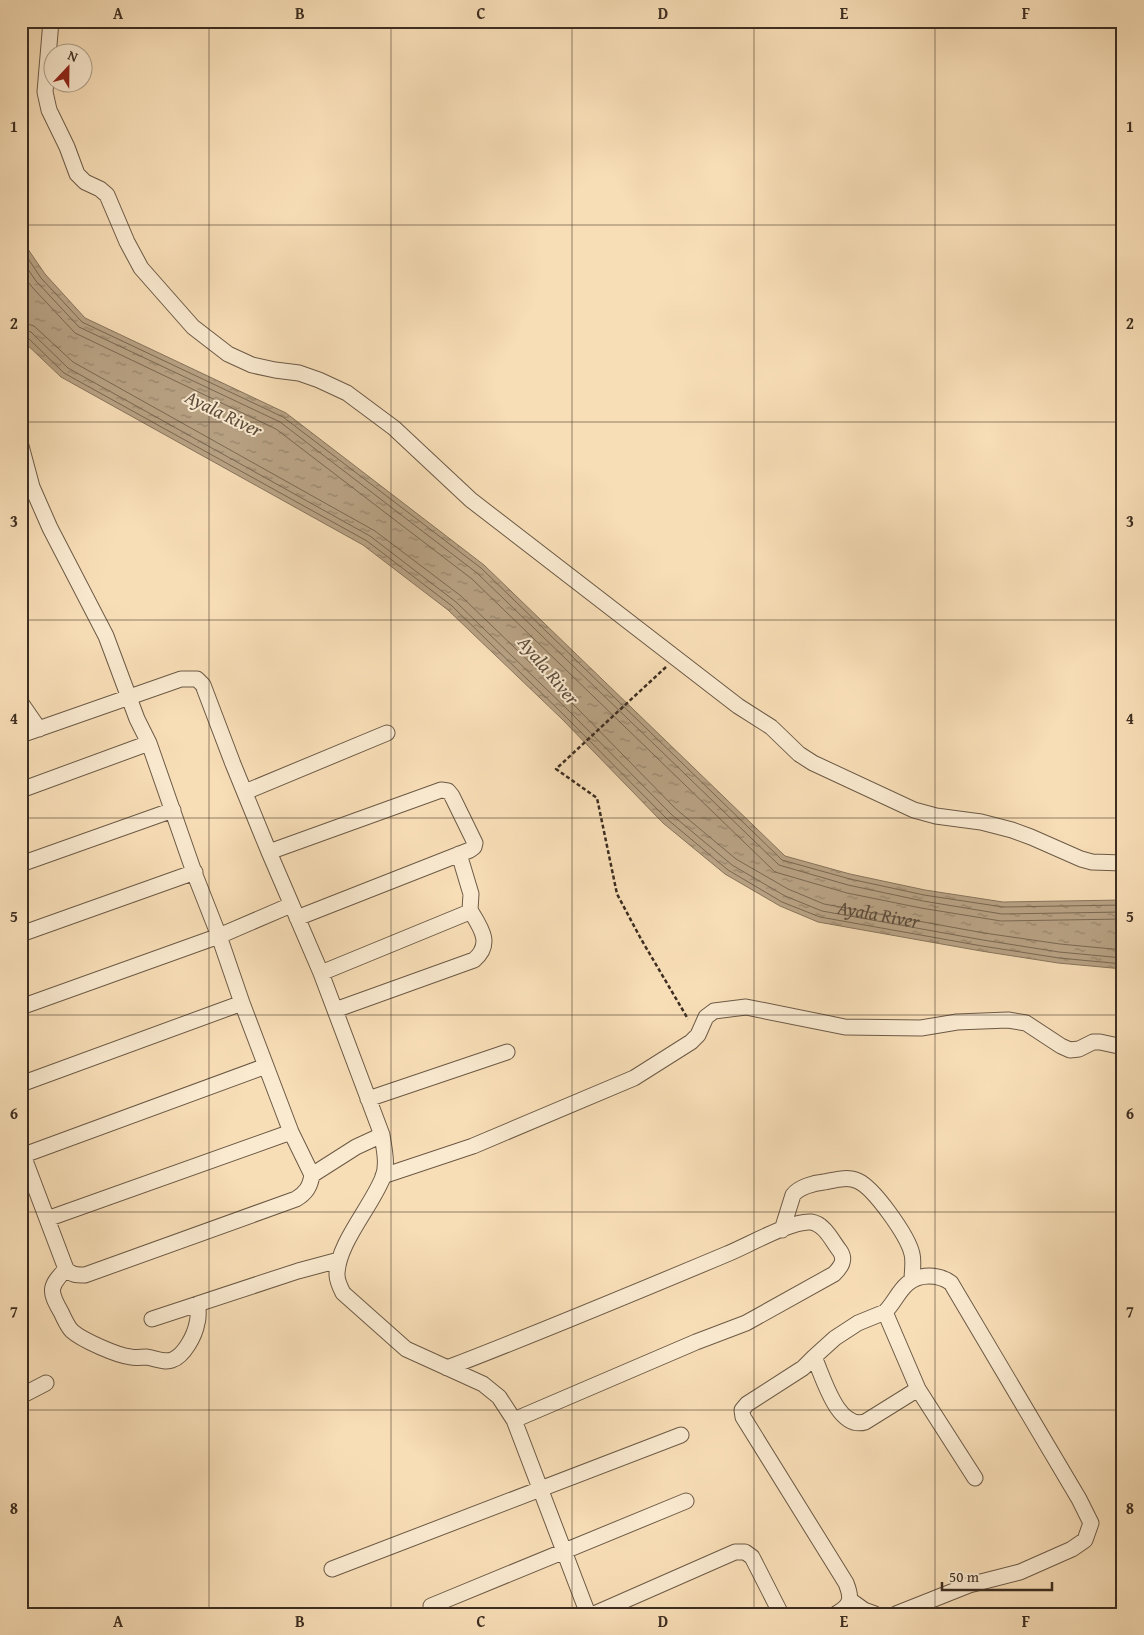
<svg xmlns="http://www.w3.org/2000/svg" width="1144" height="1635" viewBox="0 0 1144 1635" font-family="'Gentium Book Plus',serif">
  <defs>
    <pattern id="water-ripples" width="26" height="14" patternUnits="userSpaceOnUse" patternTransform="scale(1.25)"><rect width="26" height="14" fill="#b8a284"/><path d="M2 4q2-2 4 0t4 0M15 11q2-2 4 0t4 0" fill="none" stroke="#97846c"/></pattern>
  </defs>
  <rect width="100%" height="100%" fill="#f8deb7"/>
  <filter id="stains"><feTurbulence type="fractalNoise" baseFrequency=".004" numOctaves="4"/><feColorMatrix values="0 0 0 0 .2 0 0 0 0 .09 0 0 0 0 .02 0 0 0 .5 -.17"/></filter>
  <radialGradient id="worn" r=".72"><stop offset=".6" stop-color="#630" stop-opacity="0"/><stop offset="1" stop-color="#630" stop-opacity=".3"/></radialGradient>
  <!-- water -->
  <path fill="url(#water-ripples)" stroke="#87745c" d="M21,239L45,274L85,318L286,413L484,565L785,856L850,874L925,890L1003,902L1123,900V969L1058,963L981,951L818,922L780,906L725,874L663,823L562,719L448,610L363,545L61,377L21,339Z"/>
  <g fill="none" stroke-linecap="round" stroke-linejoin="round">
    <!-- shore -->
    <g stroke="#7a6852" stroke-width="1">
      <path d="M21,248L41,278L82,322L283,417L481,568L782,860L850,879L924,895L1003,907L1123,905"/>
      <path d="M21,259L36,281L79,327L280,422L477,573L779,865L848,885L923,901L1002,914L1123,912"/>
      <path d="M21,273L32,287L75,333L276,429L472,579L775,872L847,893L921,908L1001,921L1123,919"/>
      <path id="s1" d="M21,322L34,326L73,362L375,531L461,596L575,706L676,809L736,859L788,889L824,904L984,933L1060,944L1123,950"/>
      <path d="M21,329L31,332L68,368L370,536L456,602L569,711L671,814L732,865L785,896L822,911L983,940L1059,952L1123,958"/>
      <path d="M21,336L27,337L64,373L367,541L452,606L565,716L667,819L728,870L782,902L820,917L982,946L1059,958L1123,964"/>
    </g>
    <defs>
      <path id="street" d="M51,21L45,92L49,110L67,147L77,174L85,182L100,189L107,195L127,242L141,268L193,327L228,354L252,365L275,370L299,373L319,380L347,393L394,428L471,500L738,706L771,727L799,754L813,763L914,810L936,816L981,822L1012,830L1031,837L1081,859L1092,862L1123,863
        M21,446L32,487L50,528L106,636L137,719L149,743L195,875L219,936L242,1003L291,1132L312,1175L356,1147L382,1135
        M21,703L39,729
        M21,735L181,679H197L203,685L233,764L269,852L321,973L382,1135C384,1149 388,1164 383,1177C372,1206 337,1244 337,1275C337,1281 340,1287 343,1293L406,1349L483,1384L499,1397L514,1420L588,1614
        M21,790L149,743
        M245,792L387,733
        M269,852L441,790L448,791L452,796L475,843L474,847L470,850L297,918
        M21,864L173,810
        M21,934L195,872
        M321,973L467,913L470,910L471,894L459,854
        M21,1007L219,936L291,905
        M335,1010L474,960C493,944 481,928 470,910
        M21,1084L242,1003
        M368,1099L507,1052
        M21,1150L66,1269C72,1275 76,1275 85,1275L296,1199C306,1193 310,1187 312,1175
        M24,1155L266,1066
        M383,1176L473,1146L634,1078L691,1042L698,1035L706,1017L714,1011L746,1007L845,1027L921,1028L957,1022L1008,1020L1026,1023L1061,1046L1070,1050L1079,1049L1093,1042H1100L1123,1047
        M47,1219L291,1132
        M782,1230L793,1195C799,1187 814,1183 824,1182C835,1180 847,1176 858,1181C874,1188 908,1236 912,1254C914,1262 912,1272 912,1280
        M66,1269C50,1286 48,1290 61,1312C64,1318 67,1326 72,1331C82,1340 118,1356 131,1357C136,1358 141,1357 146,1357C155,1358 164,1363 172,1360C184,1356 195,1335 197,1323C199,1317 198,1311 198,1304
        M885,1312L858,1323L835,1338L814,1357C823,1376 837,1430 865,1422L918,1389
        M152,1319L298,1271L339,1260
        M814,1357L803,1368L747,1404L742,1410L743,1417L846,1583C852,1598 852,1605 836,1614
        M447,1368C541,1332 634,1293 727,1254C747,1246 792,1220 811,1222C825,1224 832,1241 840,1251C846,1260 841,1267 834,1274L746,1323L696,1342L514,1420
        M21,1396L46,1383
        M332,1569L681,1435
        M850,1600L864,1610L875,1614
        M431,1606L686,1501
        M594,1614L735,1552H745L752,1557L781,1614
        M896,1614L969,1585L1020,1572L1072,1549L1085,1540L1091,1523L1079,1499L951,1283C939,1274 919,1273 907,1284C898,1292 894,1303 885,1312L918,1389L975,1478"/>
    </defs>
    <!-- street casing -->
    <use href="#street" stroke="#6c5a46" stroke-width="17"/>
    <!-- path -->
    <path stroke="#3d2e21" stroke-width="2.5" stroke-dasharray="4 2.5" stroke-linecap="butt" d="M666,667L556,769L597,798L617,894L641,939L688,1019"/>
    <!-- street -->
    <use href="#street" stroke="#faead0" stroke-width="15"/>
  </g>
  <!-- grid -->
  <path fill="none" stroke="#3d2e21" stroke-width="1" stroke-opacity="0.55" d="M209,21V1614M391,21V1614M572,21V1614M754,21V1614M935,21V1614M21,225H1123M21,422H1123M21,620H1123M21,818H1123M21,1015H1123M21,1212H1123M21,1410H1123"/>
  <g text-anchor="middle" stroke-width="4" stroke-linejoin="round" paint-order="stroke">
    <!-- water labels -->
    <g font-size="19" font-style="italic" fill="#5c4b3a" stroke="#faead0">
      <text transform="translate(224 413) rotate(26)" y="7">Ayala River</text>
      <text transform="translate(549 670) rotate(50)" y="7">Ayala River</text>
      <text dy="7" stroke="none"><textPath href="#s1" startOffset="1056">Ayala River</textPath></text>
    </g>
  </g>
  <!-- margin -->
  <rect width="1144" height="1635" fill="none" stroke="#f8deb7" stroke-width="55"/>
  <!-- north arrow -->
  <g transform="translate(68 68) rotate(22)"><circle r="24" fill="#faead0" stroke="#ae9f8a"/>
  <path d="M0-4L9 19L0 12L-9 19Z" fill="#8f2418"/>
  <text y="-8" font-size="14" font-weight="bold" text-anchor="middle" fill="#3d2e21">N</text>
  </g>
  <!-- scale -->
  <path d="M942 1582v8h110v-8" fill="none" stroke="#3d2e21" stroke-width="2.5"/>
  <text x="949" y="1582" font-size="15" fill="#3d2e21" stroke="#faead0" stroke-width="4" paint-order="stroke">50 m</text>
  <rect x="28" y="28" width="1088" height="1580" fill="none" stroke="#3d2e21" stroke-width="2"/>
  <g font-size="16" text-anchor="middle" font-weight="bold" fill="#3d2e21">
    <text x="118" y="19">A</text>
    <text x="300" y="19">B</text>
    <text x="481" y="19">C</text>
    <text x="663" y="19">D</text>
    <text x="844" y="19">E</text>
    <text x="1026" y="19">F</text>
    <text x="14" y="132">1</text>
    <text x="1130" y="132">1</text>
    <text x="14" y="329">2</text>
    <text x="1130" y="329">2</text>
    <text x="14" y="527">3</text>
    <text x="1130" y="527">3</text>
    <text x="14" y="724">4</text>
    <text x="1130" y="724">4</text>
    <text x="14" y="922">5</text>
    <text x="1130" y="922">5</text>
    <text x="14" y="1119">6</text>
    <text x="1130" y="1119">6</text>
    <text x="14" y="1317">7</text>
    <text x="1130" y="1317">7</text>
    <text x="14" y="1514">8</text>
    <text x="1130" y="1514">8</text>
    <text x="118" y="1627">A</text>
    <text x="300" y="1627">B</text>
    <text x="481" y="1627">C</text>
    <text x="663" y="1627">D</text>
    <text x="844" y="1627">E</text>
    <text x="1026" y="1627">F</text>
  </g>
  <rect width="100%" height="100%" filter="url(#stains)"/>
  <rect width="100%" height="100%" fill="url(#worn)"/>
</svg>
